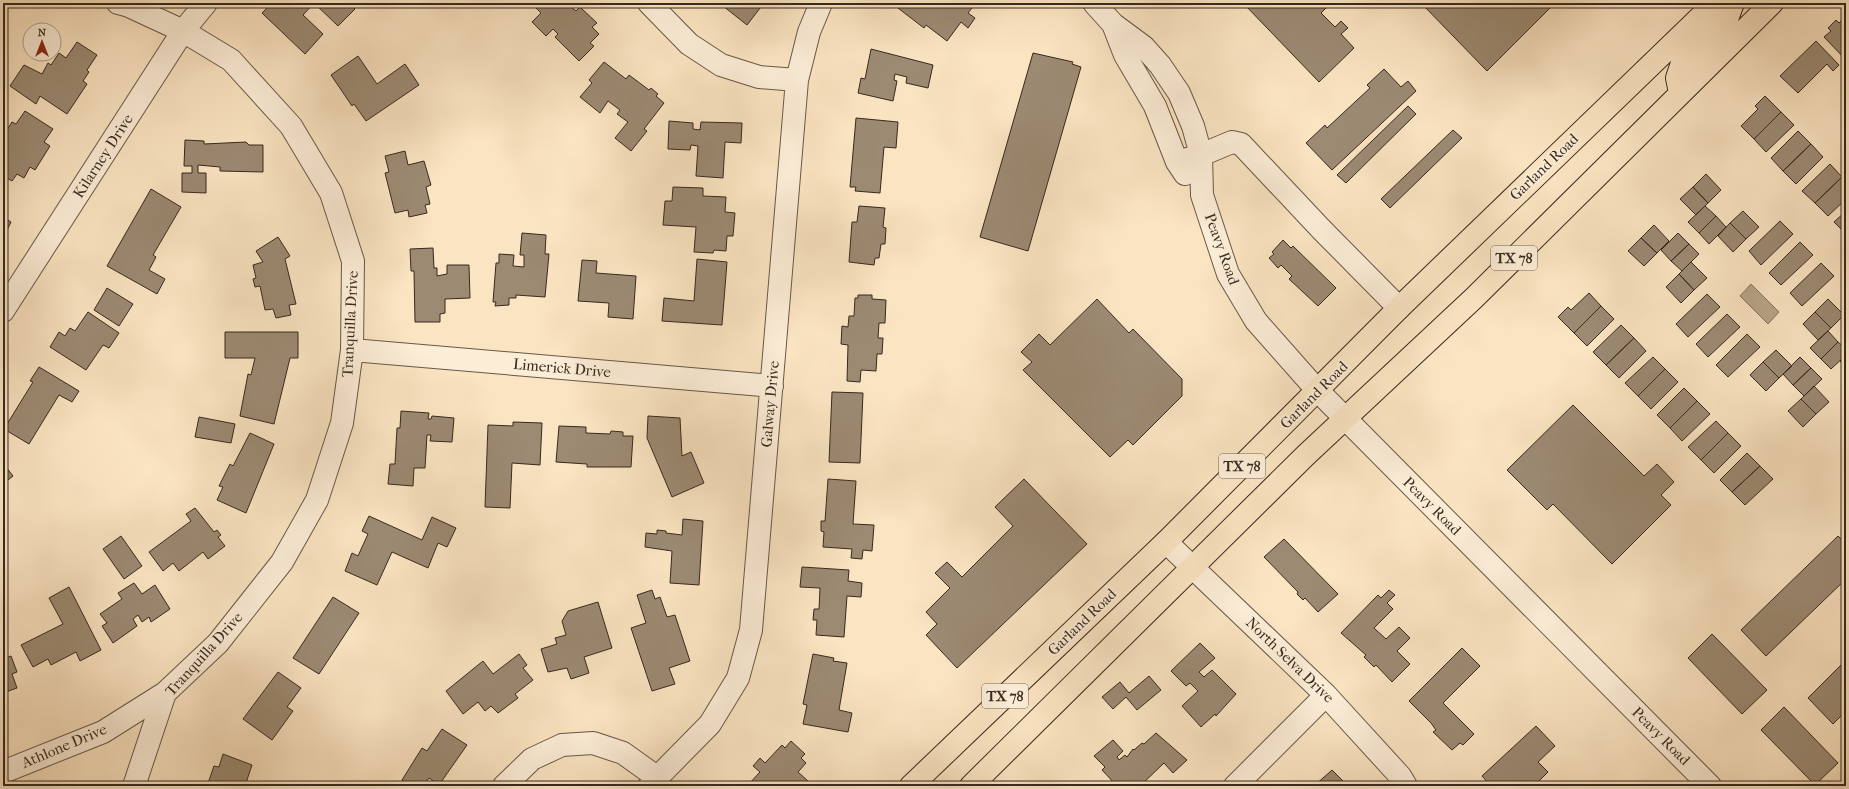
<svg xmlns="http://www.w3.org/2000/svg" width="1849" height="789" viewBox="0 0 1849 789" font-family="'IM FELL French Canon',serif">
  <rect width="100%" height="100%" fill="#fbe4c2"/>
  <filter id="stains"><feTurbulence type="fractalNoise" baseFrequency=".005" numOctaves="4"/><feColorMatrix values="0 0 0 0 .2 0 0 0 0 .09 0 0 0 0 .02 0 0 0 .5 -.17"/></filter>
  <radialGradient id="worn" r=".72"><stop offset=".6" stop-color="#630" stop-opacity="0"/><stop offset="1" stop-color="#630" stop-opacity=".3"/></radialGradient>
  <!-- water -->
  <path fill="#b8a48a" stroke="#84735f" d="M1751,284L1779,312L1768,324L1740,296Z"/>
  <!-- building -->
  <path fill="#9c8a73" stroke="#36291e" d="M272,3H314L303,15L323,34L305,54L262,13Z
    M314,3H349L355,9L338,26Z
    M531,3H566L576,11L580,7L597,23L592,27L599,34L590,43L594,46L579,61L555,37L558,34L553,29L546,36L532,22L541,13Z
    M725,3H764L747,25L723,6Z
    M896,3H966L972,8L968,13L975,18L968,28L961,22L947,41L926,25L924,28L894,5Z
    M1243,3H1331L1321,13L1335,27L1341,21L1348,28L1341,34L1354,48L1319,82Z
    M1421,3H1547L1551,7L1487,71Z
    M1845,17H1846V60L1824,37L1831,31L1828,28L1836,20L1839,23Z
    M3,41H6L5,62H3Z
    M1816,41L1839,65L1833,71L1827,64L1798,93L1780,76Z
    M77,42L97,55L87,70L89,72L83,81L87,84L67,114L40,96L36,104L10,86L24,65L42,74L48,63L51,65L59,53L66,58Z
    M871,49L933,65L928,88L906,83L907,77L895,74L894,80L897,81L893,101L858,93L861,78L865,79Z
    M1033,53L1073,62L1072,64L1081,67L1028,251L980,237Z
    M358,56L377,84L405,64L419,85L366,121L354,104L352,106L331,75Z
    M604,62L626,79L629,75L649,90L651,88L658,94L656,96L664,103L644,129L647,131L631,151L615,138L628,122L617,114L620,110L608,101L600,113L580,97L592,83L589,80Z
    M1384,69L1401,87L1408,81L1416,91L1332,170L1306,143L1325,125L1327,128L1370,88L1367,85Z
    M1765,96L1781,112L1754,139L1741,126L1758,109L1755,106Z
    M1408,106L1416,114L1346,183L1337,175Z
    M25,111L53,129L44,142L50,146L35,170L30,167L24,178L17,174L12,181L3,176V158L6,154L3,152V144L6,140L3,136L12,122L16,124Z
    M1781,112L1794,125L1766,152L1754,139Z
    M856,118L898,122L896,148L884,147L880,193L855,191L856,187H850Z
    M669,121L693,123V129L700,130L701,122L742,123L741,143L725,142L723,178L696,176L698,146L691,145L690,150L668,149Z
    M1453,130L1462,138L1390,208L1381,199Z
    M1798,131L1811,144L1783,171L1771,158Z
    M185,140L204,141V144L246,142L249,145H263V172L220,171V167L198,165V173H206V193L182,192V173H192V166H184Z
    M1811,144L1823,157L1796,184L1783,171Z
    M405,151L408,165L424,161L431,185L426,187L430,204L425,205L427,213L409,217L408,210L395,213L385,173L389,172L385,156Z
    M1830,164L1842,177L1815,203L1802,191Z
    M1706,174L1721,190L1708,203L1693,187Z
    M1842,177L1846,180V199L1828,216L1815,203Z
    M673,187L703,188V196L726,197L725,212L735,213L733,236H727L726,251L714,250L713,253L694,252L696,227L663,225L665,201H672Z
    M1693,187L1708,203L1696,215L1680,199Z
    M151,189L181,207L153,255L156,257L149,270L165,279L157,294L107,266Z
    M859,206L885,208L883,227L886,228L885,244H881L879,258H875L874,265L849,262L852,222H857Z
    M1705,206L1716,216L1699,233L1688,222Z
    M1743,211L1759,227L1746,239L1730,223Z
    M1846,211V234L1834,222Z
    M1716,216L1726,227L1709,244L1699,233Z
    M3,217L11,222L3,238Z
    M1780,221L1793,234L1761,265L1749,251Z
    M1730,223L1746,239L1733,252L1718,236Z
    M1654,225L1669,241L1657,253L1641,238Z
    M522,233L546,235L545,254H549L545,297L516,295V298H509V305L495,306L496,302H493L496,263H499V254L514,255L513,266L524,267V255H520Z
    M1678,233L1689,244L1671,261L1661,250Z
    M278,237L290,256L285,259L296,304L289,305L291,315L276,318L273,309L265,310L260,286L255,287L253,279L256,278L253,265L263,262L256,251Z
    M1641,238L1657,253L1644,266L1628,251Z
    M1283,240L1291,248L1293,246L1336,288L1318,306L1289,279L1292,276L1281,265L1278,268L1269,258L1274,254L1272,252Z
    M1800,242L1813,255L1781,285L1769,273Z
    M1689,244L1699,254L1682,271L1671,261Z
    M433,248L434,268H437V276L447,274V265H469L470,298L445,299V313L440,314V322H415L414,271H411L410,249Z
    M697,259L727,262L722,325L662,321L664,298L694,301Z
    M582,260L597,261L596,273L636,276L633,319L608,317L609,303L578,301Z
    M1691,262L1707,278L1694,290L1679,274Z
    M1821,263L1834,276L1802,306L1790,293Z
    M1679,274L1694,290L1681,303L1666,287Z
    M107,288L133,304L119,326L94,310Z
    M1589,293L1601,306L1574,333L1558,317L1568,307L1571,310Z
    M1707,294L1720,307L1688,337L1676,324Z
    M858,295H872V299L886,300L885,323H879L878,338H883L882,354H877L876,371L861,370L860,382L847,381L848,345L841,344L842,326L848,327L849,316H854L855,298H858Z
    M1097,299L1129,333L1133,329L1182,379V396L1133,445L1128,440L1110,457L1023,370L1032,362L1021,352L1039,334L1050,345Z
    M1828,299L1844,315L1831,328L1815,312Z
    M1601,306L1614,319L1587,346L1574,333Z
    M88,312L119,333L109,348L103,345L86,370L50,347L59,332L65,336L70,328L75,331Z
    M1815,312L1831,328L1818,340L1803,324Z
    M1727,314L1740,327L1708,357L1696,344Z
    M1621,325L1634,338L1606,365L1593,352Z
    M1828,331L1838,342L1821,359L1810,348Z
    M225,332H298V358H290L274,424L240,416L248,374L251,375L255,358H225Z
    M1747,334L1760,347L1728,377L1716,365Z
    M1634,338L1646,351L1619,378L1606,365Z
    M1838,342L1846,349V355L1831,369L1821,359Z
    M1776,350L1792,366L1779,378L1763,362Z
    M1846,355V367L1840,361Z
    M1653,357L1665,369L1638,396L1625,383Z
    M1800,357L1811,368L1793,385L1783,374Z
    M1763,362L1779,378L1766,391L1750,375Z
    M39,367L79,391L72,402L59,395L29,444L4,429L33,382L30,381Z
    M1811,368L1822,379L1804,396L1793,385Z
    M1665,369L1678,382L1651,409L1638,396Z
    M1814,386L1829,402L1816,414L1801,399Z
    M1684,388L1697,401L1670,428L1657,415Z
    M832,392L863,393L860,463L829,462Z
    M1801,399L1816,414L1803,427L1788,411Z
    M1697,401L1710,414L1682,441L1670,428Z
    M1573,405L1644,476L1657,464L1674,482L1661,495L1671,505L1612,564L1553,504L1547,510L1507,470Z
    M401,411L429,413L428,419H431L432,416L454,418L452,442L430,441L431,435H427L425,468H414L413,486L388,484L390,464H395L397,428H400Z
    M648,416L680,418L682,456L691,452L704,483L672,497L647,438Z
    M199,417L235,424L231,443L195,437Z
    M1716,421L1728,433L1701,460L1688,447Z
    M513,422L542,423L540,465L512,463L510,508L485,507L488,425L513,426Z
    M559,426L586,427V433L610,434L611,431L623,432V436H633L631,467H587V464L556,462Z
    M250,433L274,444L246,513L217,500L223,487L219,486L230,464L233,466Z
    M1728,433L1741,446L1714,473L1701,460Z
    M1747,453L1760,466L1732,492L1720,480Z
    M3,463L13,476L3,484Z
    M1760,466L1773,479L1745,505L1732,492Z
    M828,479L856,481L853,524L874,525L872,551L863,550L862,559L851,558L852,549L823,547L824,532L821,531V521H825Z
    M1024,479L1087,544L957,668L926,635L937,624L926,612L950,588L935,573L947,562L962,577L1013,526L995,507Z
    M195,508L214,532L217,530L221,535L218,537L225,546L208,559L203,552L179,571L173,563L163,571L149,552L191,521L186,514Z
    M369,516L422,540L432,517L456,528L447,547L438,543L428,568L392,552L377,585L345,571L352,553L358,556L368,534L362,531Z
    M683,519L703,521L699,585L670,583L672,551L645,547L646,533L657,534V530L666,531V533L682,535Z
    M121,536L142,566L124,579L103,549Z
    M1838,536L1846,544V579L1766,656L1741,630Z
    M1284,539L1338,594L1318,612L1305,598L1303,600L1297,594L1298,592L1264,557Z
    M802,567L849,570L848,581L862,583L861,597L847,596L844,637L816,635L817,620H813L814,609H819L820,588L800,587Z
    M134,583L142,594L155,585L170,609L151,622L149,617L142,622L138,615L133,619L137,626L113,643L102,626L107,623L100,614L122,599L118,593Z
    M69,587L101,650L80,661L76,652L51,665L48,659L33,667L21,645L63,624L49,598Z
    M652,590L655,599L660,597L667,617L675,615L690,661L669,668L675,684L652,691L631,628L646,623L637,595Z
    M1389,590L1395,595L1387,603L1393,609L1374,628L1386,639L1399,627L1410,638L1397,651L1410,664L1392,682L1376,665L1374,667L1364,657L1366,655L1341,633L1378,595L1381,598Z
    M333,597L359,613L319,674L293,658Z
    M598,602L612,648L584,657L589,673L571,679L567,668L548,672L541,649L557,644L555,638L566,635L562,621L568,611Z
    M1712,634L1767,690L1742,714L1688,658Z
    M1200,643L1215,658L1199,672L1204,677L1212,670L1236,694L1216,716L1215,714L1201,727L1182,706L1198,691L1190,683L1186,686L1171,671Z
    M1462,648L1480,666L1443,703L1474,734L1463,745L1460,743L1452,750L1433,732L1436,730L1431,723L1409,701Z
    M519,654L527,665L523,668L533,680L515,694L518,698L498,713L491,706L485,711L478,702L463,714L446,691L483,661L493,674Z
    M813,654L834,658L833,661L847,663L839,710L852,713L848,732L803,724L807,705L803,704Z
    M11,656L17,672L12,674L17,688L3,693V659Z
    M1846,660V711L1833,724L1808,698Z
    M278,672L301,688L287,707L293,711L272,740L243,719Z
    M1149,676L1161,690L1137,710L1126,697L1113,709L1102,697L1120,682L1129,693Z
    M1784,707L1838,763L1815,785L1761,730Z
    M1536,726L1555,746L1538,762L1548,772L1539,781L1543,786H1491L1482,776Z
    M442,729L467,745L439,785L429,778L424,786H411L402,780L422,748L427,751Z
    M1156,733L1187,760L1173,773L1164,763L1140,786H1125L1122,783L1117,786L1102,770L1105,767L1094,756L1113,740L1123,751L1117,757L1119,760L1125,755L1127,757L1133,749L1134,750L1142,743L1144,744Z
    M791,741L805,754L801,758L806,763L798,772L808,781L804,786H747L760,772L753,766L760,758L765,763L782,745L785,748Z
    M223,754L252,765L245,786H207L214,766L219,767Z
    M1332,770L1348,786H1314Z"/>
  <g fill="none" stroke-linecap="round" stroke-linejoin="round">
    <defs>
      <path id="minor" d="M118,3L129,6L183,31L231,60L291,126L331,193L353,261L352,350L342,423L317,500L282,562L218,643L165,693L134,786
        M649,3L689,44L721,65L759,77L797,80
        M1094,3L1113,24L1144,47L1160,65L1179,93L1193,126L1201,155L1202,195L1228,274L1256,321L1317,390L1710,786
        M1113,24L1125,55L1155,106L1177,162L1185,174
        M1177,162L1201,155L1232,142L1241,144L1321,229L1399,308
        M3,311L183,31L206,3
        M352,350L772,386
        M1166,542L1326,695L1400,776L1406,786
        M3,772L103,732L165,693
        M504,786L532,759L562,745L593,743L623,753L658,778
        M649,786L710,724L738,678L751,630L797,80L809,32L821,3
        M1235,786L1326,695"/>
      <path id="major" d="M1680,93L1677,78L1683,60L1727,19L1733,3
        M911,786L1166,542L1399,308L1715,3
        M971,786L1306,455L1474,298L1772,3"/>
    </defs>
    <!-- minor casing -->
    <use href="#minor" stroke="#675847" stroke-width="24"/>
    <!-- major casing -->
    <use href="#major" stroke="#36291e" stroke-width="24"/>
    <!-- minor -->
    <use href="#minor" stroke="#fcedd7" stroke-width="22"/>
    <!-- major -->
    <use href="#major" stroke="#fbe4c2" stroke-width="22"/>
  </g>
  <g text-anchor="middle" stroke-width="3.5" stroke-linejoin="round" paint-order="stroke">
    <!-- shield labels -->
    <g fill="#fcedd7" stroke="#716456" stroke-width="1">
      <rect x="1491" y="246" width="46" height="24" rx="3"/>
      <rect x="1219" y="454" width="46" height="24" rx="3"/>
      <rect x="982" y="684" width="46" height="24" rx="3"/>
    </g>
    <g font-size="14" font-weight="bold" fill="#36291e">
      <text x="1514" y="263">TX 78</text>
      <text x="1242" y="471">TX 78</text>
      <text x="1005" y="701">TX 78</text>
    </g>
    <!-- street labels -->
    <g font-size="15" fill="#36291e" stroke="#fcedd7">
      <text transform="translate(103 156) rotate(-57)" y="5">Kilarney Drive</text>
      <text transform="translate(1544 167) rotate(-44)" y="5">Garland Road</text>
      <text transform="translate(1222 249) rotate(70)" y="5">Peavy Road</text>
      <text transform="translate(350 324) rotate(-87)" y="5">Tranquilla Drive</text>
      <text transform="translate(562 368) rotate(5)" y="5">Limerick Drive</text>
      <text transform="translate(1314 395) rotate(-45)" y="5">Garland Road</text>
      <text transform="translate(770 404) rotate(-85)" y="5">Galway Drive</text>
      <text transform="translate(1432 506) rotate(45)" y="5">Peavy Road</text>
      <text transform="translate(1082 622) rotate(-44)" y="5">Garland Road</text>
      <text transform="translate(204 654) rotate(-48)" y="5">Tranquilla Drive</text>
      <text transform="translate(1290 660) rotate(44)" y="5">North Selva Drive</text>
      <text transform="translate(1661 736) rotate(45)" y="5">Peavy Road</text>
      <text transform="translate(64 746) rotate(-23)" y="5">Athlone Drive</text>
    </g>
  </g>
  <!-- margin -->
  <rect width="1849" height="789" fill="none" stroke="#fbe4c2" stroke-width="16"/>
  <rect x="4" y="4" width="1841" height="781" fill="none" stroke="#36291e" stroke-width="2"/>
  <rect x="8" y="8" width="1833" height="773" fill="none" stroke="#36291e"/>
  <!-- north arrow -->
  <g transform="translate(42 42)"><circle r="19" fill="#fcedd7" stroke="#ad9f8d"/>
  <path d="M0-3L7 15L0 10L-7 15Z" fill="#8f2418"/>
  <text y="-6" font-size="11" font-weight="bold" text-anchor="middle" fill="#36291e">N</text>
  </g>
  <rect width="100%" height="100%" filter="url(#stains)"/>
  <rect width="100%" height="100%" fill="url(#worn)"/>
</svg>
